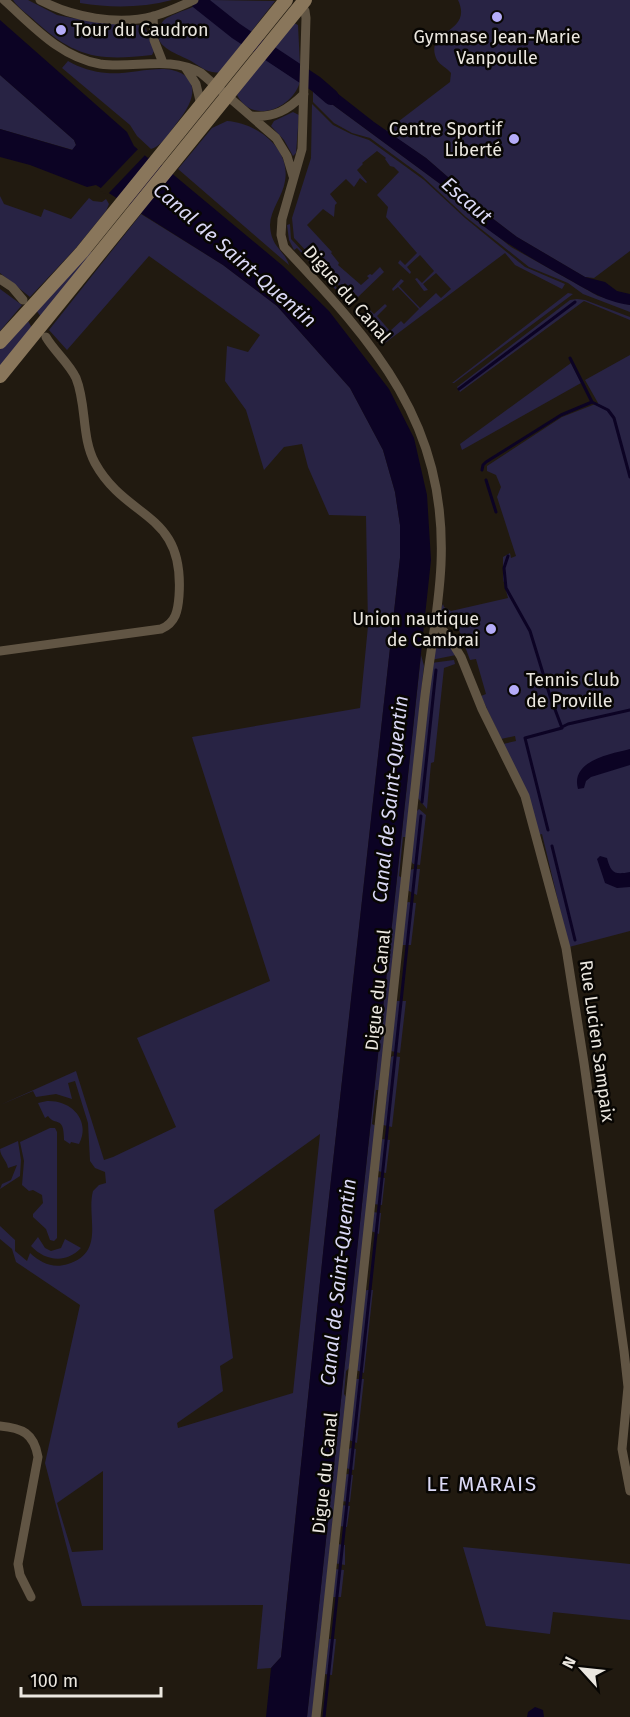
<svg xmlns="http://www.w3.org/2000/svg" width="630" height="1717" viewBox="0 0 630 1717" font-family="'Fira Sans',sans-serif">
  <rect width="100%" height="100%" fill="#211a10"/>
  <!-- green -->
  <path fill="#282344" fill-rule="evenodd" d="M13,0H28L57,15L72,18L145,26L154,51L152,55C99,61 76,58 36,22C29,15 18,8 13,0Z
    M80,0H172C141,8 111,8 80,3Z
    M211,0L275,1L220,72C208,75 198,64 187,59C173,52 145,43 164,20C169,15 202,4 211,0Z
    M458,0H630V251L594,278L585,277L517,237L479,208L449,178L426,158L386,131L450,82L451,73C447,68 440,65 437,60C422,29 474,34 458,0Z
    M294,23L298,25L300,65L273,47Z
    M264,58L300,82C292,109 252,125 237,95Z
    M68,61C80,68 93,72 107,73C126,75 155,66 172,70C202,77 194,102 179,120C171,130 163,146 151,149L137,136L130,125L62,68Z
    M0,75L74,140L76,145L73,150L0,129Z
    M313,89L325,99L443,186L458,204L511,247L598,296L630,305V312L583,294L568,283L529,267L466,217L422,176L370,138L352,133L334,123L313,102Z
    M312,104L333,125L351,134L369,140L424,180L465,218L525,267L565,284L562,289L515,265L505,253L385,343L363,314L369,309L374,314L385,304L387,306L377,316L390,331L401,321L404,324L419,309L398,287L393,291L392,289L401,279L404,281L399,286L420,308L436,293L441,298L451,289L436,273L423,284L428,290L424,291L415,279L417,278L422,283L434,271L420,255L407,267L411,272L410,274L398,263L400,260L405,265L417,253L386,217L388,207L377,195L399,172L394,167L390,166L385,159L386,158L377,151L362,163L363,164L357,170L367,182L366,183L360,178L354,187L346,179L330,194L337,203L335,205L334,217L323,209L307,225L332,252L331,253L339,263L338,265L361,285L369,278L367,276L370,274L372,275L380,267L384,272L358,297L345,283L340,287L294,238L292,218L311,158Z
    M293,112L299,115L296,153L293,156L284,140L271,126L274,121Z
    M227,121C257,123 291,148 285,181C283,196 270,210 270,225C271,248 284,249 289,265L178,169L212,128Z
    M0,196L4,204L41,217L44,209L71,219L89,198L93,201L102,202L106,199L109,204L106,211L76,248L30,297L0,273Z
    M141,214L223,265L277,306L350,388L383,450L395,492L400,525V558L325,1234L281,1657L271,1668L257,1669L263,1605L82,1606L45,1463L80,1305L16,1262L12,1249L0,1239V1226L15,1240V1251L27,1261L30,1253C41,1263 53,1269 68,1264C106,1252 86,1217 93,1191L99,1185L106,1183L105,1172L95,1168L90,1161L88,1123L75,1081L68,1083L72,1099L56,1094L36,1097L33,1091L0,1105L76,1071L104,1160L113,1157L176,1127L137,1038L270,981L192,737L360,708L368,626L366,516L329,515L308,467L302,444L284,447L264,470L246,410L225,381L227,346L248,352L260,335L149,256L67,350L49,330ZM320,1134L293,1393L178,1428L177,1423L223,1391L220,1366L233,1358L214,1210ZM103,1471V1550L72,1552L57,1503Z
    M290,224L291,239L338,289H335L297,248L294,250L289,240L287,225Z
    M90,251L93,253L41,317L36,310Z
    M0,289L22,305L0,331Z
    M568,293L573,294L454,383H452Z
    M577,299L585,300L630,317V320L584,301L460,392L457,387L570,300Z
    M27,319L32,328L0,368V349Z
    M630,355V931L569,947L542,834L539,835L503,744L516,741L515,736L501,739L481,696L486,694L476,659L470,660L459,630L456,625L453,626L448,616L440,610L443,604L444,607L451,611L508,598L503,579V557L510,553L511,558L516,556L497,497L501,487L496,475L487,471V466L562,417L598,403L585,380Z
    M571,363L581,383L462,450L460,444Z
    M438,637H443L456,655L431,660L436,638Z
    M421,655L424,666L406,837H403L399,876L402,878L380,1090H376L372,1124L376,1126L349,1368L346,1371L344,1394L346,1397L312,1717H307Z
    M454,660L455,664L444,668L434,762L431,763L427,809L417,797L431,663Z
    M419,809L426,815L420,865L413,864L411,861L415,813Z
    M413,869H420L417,895L407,890L410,870Z
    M408,902L416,903L411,945H402L405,904Z
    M397,1001H406L400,1053L391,1051L395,1003Z
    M393,1056L400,1057L392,1127L383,1125L391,1057Z
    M47,1101C72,1100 91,1121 79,1144L71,1142L70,1144L64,1140C64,1114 55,1127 48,1116L45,1118L38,1103Z
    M50,1128H55L57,1132V1238L54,1241L50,1240L46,1229L33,1217V1214L43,1203L42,1195L33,1190L29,1191L22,1185L24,1161L20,1142Z
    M382,1139L390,1140L386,1173L378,1171Z
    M18,1141L21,1160L20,1176L0,1189L2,1184L11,1180L17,1165L8,1168C7,1161 0,1156 0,1149Z
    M376,1177L385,1178L382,1205L373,1204Z
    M372,1212L381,1213L379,1234L371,1231Z
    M38,1237L45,1248L51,1251L61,1248L65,1239L81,1248C66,1264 45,1261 31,1246Z
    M367,1290H373L364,1373L356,1370L364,1291Z
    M356,1379H364L357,1443L349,1440Z
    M351,1448L356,1449L354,1470L345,1468L347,1450Z
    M347,1474L353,1475L350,1502L341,1501L344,1476Z
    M341,1505L350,1506L347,1527L339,1526Z
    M337,1544L345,1545V1565L334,1563Z
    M463,1547L630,1564V1620L553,1612L550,1634L486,1626Z
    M334,1569L344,1570L341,1597H333Z
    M329,1639H336L332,1675L324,1674Z"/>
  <!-- water -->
  <path fill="#0c0324" d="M208,1L229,18L221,28L195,6Z
    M0,20L127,132L134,146L148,158L151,156L283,266L329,311L389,389L414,438L427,495L431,560L422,644L307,1717H266L271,1668L281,1657L325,1234L400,558V525L395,492L383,450L350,388L277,306L223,265L96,185L87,187L30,165L0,157V129L72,150L76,145L74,140L0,75Z
    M275,49L296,62L295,79L266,60Z
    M314,75L374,122L426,158L449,178L479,208L517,237L585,277L605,282L617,291L630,294V305C603,302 582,286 559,274C515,249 476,227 443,186L325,99L313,89Z
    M630,749V765L591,777L586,781L584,788L578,789C570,761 610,754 630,749Z
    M600,856L607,858C611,873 614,875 630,872V887L617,888L605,883L597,859Z
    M535,1707L543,1710L544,1717H527L528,1712Z"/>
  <!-- pier -->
  <path fill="#211a10" d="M140,147L147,153L107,195L99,190Z"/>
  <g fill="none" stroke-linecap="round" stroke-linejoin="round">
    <!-- stream -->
    <path stroke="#0c0324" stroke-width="3" d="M570,358L592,402L608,410L614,418L630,477
      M459,389L575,302
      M482,470L483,465L486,462L561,415L592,402
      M486,480L496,512
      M508,556L504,568L506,588L530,631L550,696L562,728L525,738L548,830
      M562,727L568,724L630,710
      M422,802L436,670
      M552,846L575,940
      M324,1717L421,816"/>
    <!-- river -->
    <path stroke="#0c0324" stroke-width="16" d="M197,0L236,31L316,84L331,97"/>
    <!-- street -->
    <path stroke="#615544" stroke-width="9" d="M4,0C33,26 60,57 100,64C134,69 169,55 201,73L276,138L287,156L293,176
      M40,0C72,17 118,26 154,16C168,12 181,6 194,0
      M301,4L305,11L306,18L302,149L282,219L281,235L284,247C375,344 447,423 441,564C439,611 429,658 424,704L316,1717
      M153,16L154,40L163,63
      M185,67L196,84L201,105
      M252,116C274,118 288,110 304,94
      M0,279L12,287L23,300
      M435,621L450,639L461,657L482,709L525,796L566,948L584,1063L624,1351L628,1387L622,1449L630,1491
      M0,651L161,629C176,623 178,610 179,596C185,511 127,521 95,463C81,437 87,405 76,378C69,363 54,351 46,337
      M0,1426C22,1428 34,1433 38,1457L18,1564L20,1575L31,1597"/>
    <!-- secondary -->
    <path stroke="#89765b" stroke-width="14" d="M0,342L82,252L286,0
      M0,376L305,0"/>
  </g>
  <!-- markers -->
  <g fill="#b5acf8" stroke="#080603" stroke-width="2">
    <circle cx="497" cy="17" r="6"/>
    <circle cx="61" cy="30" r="6"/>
    <circle cx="514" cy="139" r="6"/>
    <circle cx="491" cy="629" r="6"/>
    <circle cx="514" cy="690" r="6"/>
  </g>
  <g text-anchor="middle" stroke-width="5" stroke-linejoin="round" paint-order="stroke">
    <!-- poi labels -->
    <g font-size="18" fill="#ebe7e0" stroke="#080603" text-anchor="start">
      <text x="73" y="36">Tour du Caudron</text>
      <text x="497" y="43" text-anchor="middle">Gymnase Jean-Marie<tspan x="497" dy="21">Vanpoulle</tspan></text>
      <text x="502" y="135" text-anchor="end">Centre Sportif<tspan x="502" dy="21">Liberté</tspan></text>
      <text x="479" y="625" text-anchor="end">Union nautique<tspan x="479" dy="21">de Cambrai</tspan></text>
      <text x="526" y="686">Tennis Club<tspan x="526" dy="21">de Proville</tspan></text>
    </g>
    <!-- street labels -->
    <g font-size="18" fill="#ebe7e0" stroke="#080603">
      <text transform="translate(347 294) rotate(49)" y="6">Digue du Canal</text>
      <text transform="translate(378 990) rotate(-84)" y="6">Digue du Canal</text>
      <text transform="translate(597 1041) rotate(82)" y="6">Rue Lucien Sampaix</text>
      <text transform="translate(325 1473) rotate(-84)" y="6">Digue du Canal</text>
    </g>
    <!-- water labels -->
    <g font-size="20" font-style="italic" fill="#dad8f5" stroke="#080603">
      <text transform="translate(467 200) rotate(41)" y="7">Escaut</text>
      <text transform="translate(235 255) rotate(41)" y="7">Canal de Saint-Quentin</text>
      <text transform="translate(390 799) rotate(-84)" y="7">Canal de Saint-Quentin</text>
      <text transform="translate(338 1282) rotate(-84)" y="7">Canal de Saint-Quentin</text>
    </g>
    <!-- quarter labels -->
    <g font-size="21" letter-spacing="1.5" fill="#dcdaf7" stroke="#080603">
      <text x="482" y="1491">LE MARAIS</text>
    </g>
  </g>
  <!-- north arrow -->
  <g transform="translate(582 1669) rotate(297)" stroke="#080603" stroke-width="4.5" paint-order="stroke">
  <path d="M0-4.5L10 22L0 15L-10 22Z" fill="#ebe7e0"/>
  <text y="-9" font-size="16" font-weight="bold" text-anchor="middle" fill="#ebe7e0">N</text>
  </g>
  <!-- scale -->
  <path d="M21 1687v9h140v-9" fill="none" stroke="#ebe7e0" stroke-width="3"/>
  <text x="30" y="1687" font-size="18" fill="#ebe7e0" stroke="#080603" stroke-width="4.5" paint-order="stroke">100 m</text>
</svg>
